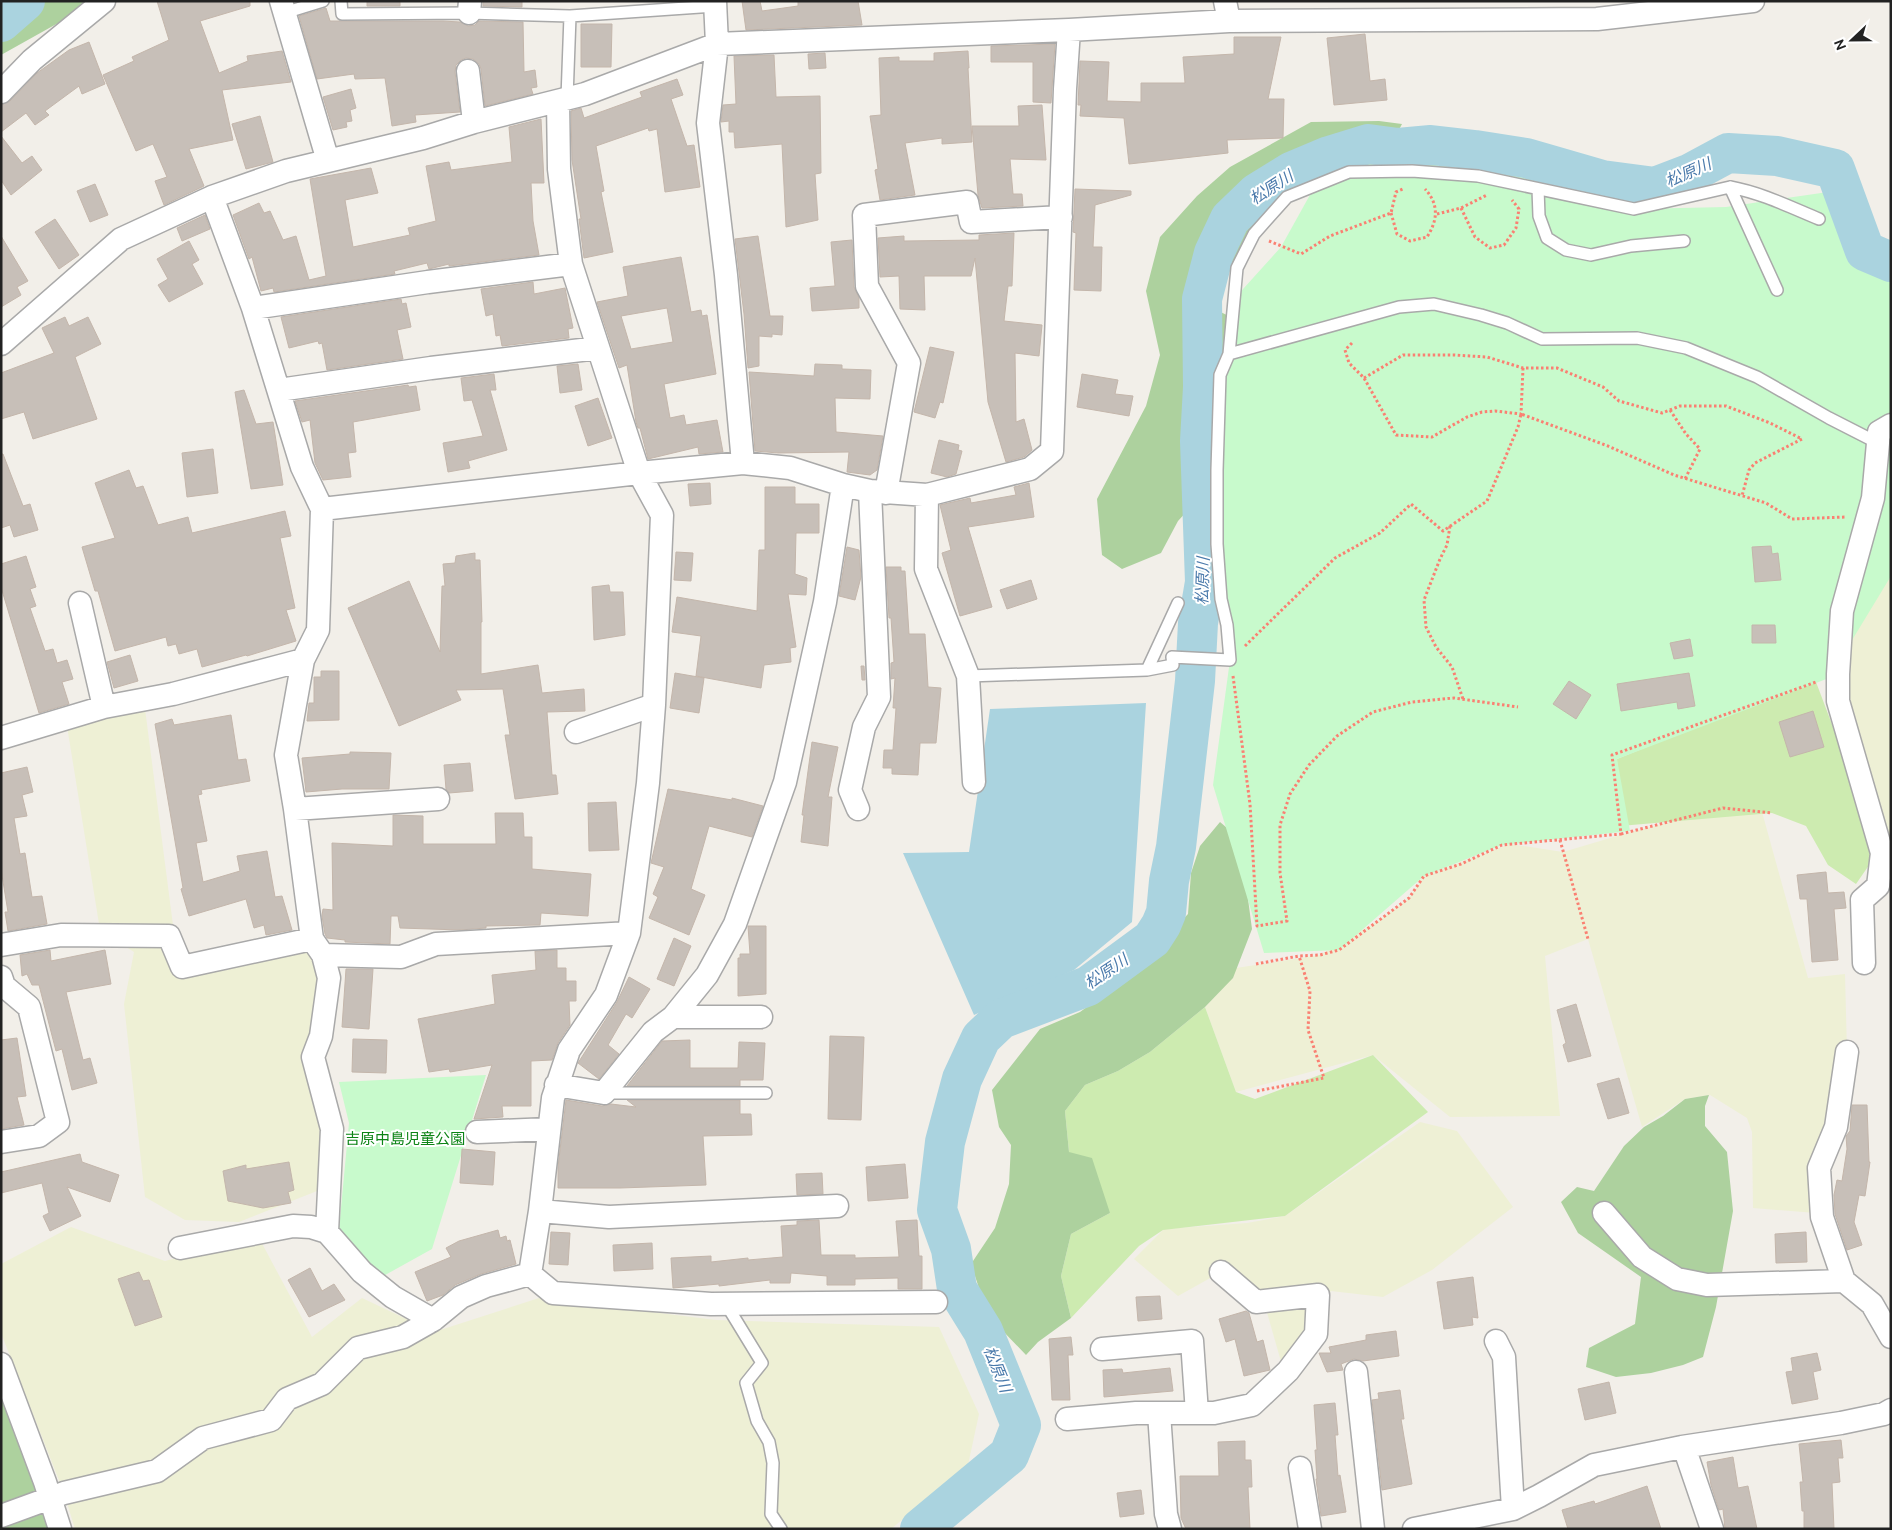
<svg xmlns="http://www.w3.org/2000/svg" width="1892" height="1530" viewBox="0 0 1892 1530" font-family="Ubuntu,'Noto Sans JP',sans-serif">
  <rect width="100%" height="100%" fill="#f2efe9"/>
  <!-- farmland -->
  <path fill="#eef0d5" d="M1891,564V851L1838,701L1846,596Z
    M144,701L174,933L185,960L308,948L333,993L317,1070L321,1158L317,1191L239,1222L185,1220L145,1197L124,1004L134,952L100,930L66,720Z
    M1714,811L1762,812L1808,978L1845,974L1847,1052L1816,1213L1753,1208L1752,1132L1747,1118L1710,1095L1685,1099L1642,1127L1588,939L1545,956L1560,1116L1450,1117L1373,1055L1236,1092L1205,1007L1222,989L1236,968L1320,955L1378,921L1409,898L1424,876L1510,844L1563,852L1627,833Z
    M1420,1122L1457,1131L1513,1207L1432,1270L1383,1297L1331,1291L1282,1365L1262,1295L1221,1272L1178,1296L1134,1259L1164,1229L1247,1223L1285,1216Z
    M71,1227L165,1261L258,1236L312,1337L362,1298L434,1332L539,1298L716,1320L939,1327L979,1414L968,1465L891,1529H75L64,1493L1,1333V1264Z"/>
  <!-- grass -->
  <path fill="#cdebb0" d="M1816,682L1836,735L1874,858L1856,884L1828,865L1806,826L1772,813L1620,826L1617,759L1751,705Z
    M1205,1007L1236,1092L1255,1099L1373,1055L1428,1112L1285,1216L1163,1230L1139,1246L1071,1318L1061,1276L1071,1234L1110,1213L1069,1152L1065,1111L1085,1085L1118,1071L1150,1052Z"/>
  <!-- forest -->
  <path fill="#add19e" d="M1,1H86L85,8L1,55Z
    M1379,121L1402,124L1390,147L1291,172L1208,306L1291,346L1258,434L1178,521L1161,553L1122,569L1102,555L1097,499L1146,406L1160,355L1146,291L1160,237L1197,196L1230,167L1311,122Z
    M1220,822L1240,839L1252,929L1233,978L1205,1007L1150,1052L1118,1071L1085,1085L1065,1111L1069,1152L1092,1158L1110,1213L1071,1234L1061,1276L1071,1318L1038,1342L1026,1355L1001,1329L979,1288L971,1264L995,1228L1009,1184L1011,1145L999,1127L992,1090L1040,1029L1080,1012L1129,976L1188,914L1191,873L1200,846Z
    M1709,1095L1705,1106V1126L1727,1152L1733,1211L1716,1307L1703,1357L1683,1365L1651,1373L1616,1377L1586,1367L1589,1348L1635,1324L1641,1277L1578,1233L1561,1202L1577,1187L1594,1191L1624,1146L1644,1127L1663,1116L1685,1099Z
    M1,1364L58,1529H1Z"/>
  <!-- park -->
  <path fill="#c8facc" d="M1376,158L1542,178L1634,209L1726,207L1828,192L1891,258V576L1829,678L1617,759L1630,831L1502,845L1424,876L1339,950L1264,953L1213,785L1230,660L1217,470L1234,299L1281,247L1311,193Z
    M486,1075L432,1249L378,1279L339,1229L349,1123L339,1082Z"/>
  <!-- water -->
  <path fill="#aad3df" d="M1146,703L1132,922L1074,970L974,1015L903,853L969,852L990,709Z"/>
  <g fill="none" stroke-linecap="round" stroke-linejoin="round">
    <!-- river -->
    <path stroke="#aad3df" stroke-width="40" d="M1,22L25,1
      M920,1529L1009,1455L1021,1425L983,1331L957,1289L951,1249L937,1210L945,1142L962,1079L981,1038L1001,1019L1088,986L1152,939L1161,925L1166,913L1169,881L1176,847L1195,681L1198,623L1205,582L1200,441L1203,387L1202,299L1214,253L1230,219L1257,193L1291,172L1329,156L1368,144L1398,148L1431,145L1475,150L1526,158L1602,180L1655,187L1689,174L1728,153L1777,156L1835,169L1865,251L1891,262"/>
  </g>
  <!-- building -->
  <path fill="#c7bfb8" stroke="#c4b6ab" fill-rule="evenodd" d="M157,1H250V6L200,21L219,73L248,61L247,56L282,51L291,82L222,90L233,140L189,149L204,186L164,205L155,181L167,177L153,144L136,151L103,75L134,61L132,57L169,40Z
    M367,1H400V6H367Z
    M483,1H522V7L483,6Z
    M742,1H760L762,11L798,6V1H858L862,25L746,30Z
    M326,8L330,21H443L460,22L468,26L475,25L479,21L523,22L524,72L535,70L537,87L531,88L533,94L485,106L481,69L479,64L473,59L466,58L461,60L456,65L455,72L460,112L415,115L416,122L392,126L385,78L355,79L354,74L317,79L299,16Z
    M581,24H612L611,67H581Z
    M1365,34L1370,81L1385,79L1387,100L1334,105L1327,38Z
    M1234,37H1281L1268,99H1284L1283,138L1227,140L1228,153L1129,164L1124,118L1080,116L1081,105H1078L1080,61L1109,62L1107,101L1141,102V83H1185L1183,57L1234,54Z
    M89,42L105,84L82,94L79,86L45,111L49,115L35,125L26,113L1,132V105L10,101L37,73L69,50Z
    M1055,44L1051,103L1033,102V62H991V46Z
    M968,51L969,68H968L972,142L942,144V138L905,143L915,195L880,200L875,170L878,169L870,116L881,115L879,58L899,57V61H934V53Z
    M825,53L826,68L809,69L808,54Z
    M774,55L776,97L820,96L821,173L815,174L818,220L786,227L782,144L735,148L734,132H729V121L721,122L723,105L736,104L734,56Z
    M677,79L683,95L671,99L687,146L694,145L700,187L665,192L657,129L649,131L648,128L596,146L604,191L601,192L613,252L584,258L579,219H581L572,160L571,111L581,108L584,118L642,97L640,92Z
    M351,89L356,108L350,110L352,121L346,122L347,127L333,130L323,97Z
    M1042,105L1046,160L1010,159L1013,194H1022L1023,206L982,208L978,195L972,126H1019L1018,106Z
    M260,116L273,162L246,169L232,124Z
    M541,119L544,183H531L533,221L539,255L449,266V264L429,269L427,263L394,271L395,274L274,292L273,288L261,291L252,257L249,259L233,215L259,203L264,213L270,211L283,240L296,236L309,280L326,276L310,179L371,168L378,193L345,200L353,247L410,235L408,228L436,221L426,166L449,162L451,170L512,162L509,127Z
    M1,136L22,163L32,156L42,170L11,195L1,180Z
    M95,184L108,215L90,222L77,191Z
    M1075,189L1131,191V195L1095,205L1093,247H1102L1101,291L1074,290L1076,233L1073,232Z
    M205,215L210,229L182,241L177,228Z
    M55,219L79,255L59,269L35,232Z
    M1014,233L1012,286H1008L1004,321L1042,325L1039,356L1015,353L1016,422L1024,419L1032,450L1024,457L1006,462L988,402L975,258L971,276H924L925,310L900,309L899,276L880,277L878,238L904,236V241L979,240V235Z
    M1,236L28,281L17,287L21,295L1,307Z
    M758,236L770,316H783L782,335L772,334V337L759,336V366L748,368L744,314L735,239Z
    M852,240L854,287L859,298V308L812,311L810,288L835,286L831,242Z
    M189,241L199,260L192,264L203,284L169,302L158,285L168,279L157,259Z
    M681,257L691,312L701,310L702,316L707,315L716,374L664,384L670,418L684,415L686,425L717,420L723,452L699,454L698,447L648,459L640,428H638L636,422L627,365L619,368L597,302L628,296L623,267ZM667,308L673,342L631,349L621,316Z
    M533,282L534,294L565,288L573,328L568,329L569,338L502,346L500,335L496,336L493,314L486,316L481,289Z
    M401,299L402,304L406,303L411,327L397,330L403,359L327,370L322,343L319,344L318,341L289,348L281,317Z
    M65,317L69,326L88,317L101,344L75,357L97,419L33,439L24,412L1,419V373L54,353L42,328Z
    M930,347L954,352L943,403L940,402L935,418L914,412Z
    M578,364L582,390L560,393L557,366Z
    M815,364L842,365V369L871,370L870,399L835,398L836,432L883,436L877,470L870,475L847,472L849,452L778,453L755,451L749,372L814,376Z
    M494,374L496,390H490L507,450L468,461L470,468L448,472L443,443L483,436L472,400L464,401L461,378Z
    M1082,374L1118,380L1115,394L1133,396L1129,416L1077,407Z
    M408,385L409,387L416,386L420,410L353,422L356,452L348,453L351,477L323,480L315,463L310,420L302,422L295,401Z
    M244,390L256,424L273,422L283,485L251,489L235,392Z
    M598,398L612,438L588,446L575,406Z
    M939,440L959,445L958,450L962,451L956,474L947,477L931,473Z
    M213,449L218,493L187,497L182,453Z
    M1,454H3L23,506L30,504L38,530L14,537L10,525L1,528Z
    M129,470L136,488L143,486L158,525L188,517L192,533L285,511L291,536L280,538L295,608L286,610L296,641L247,656L246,655L202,667L197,649L179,654L176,644L168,646L166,637L115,651L98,591H95L82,547L115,538L95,483Z
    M710,483L711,504L690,506L688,484Z
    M1029,483L1034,517L968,527L992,607L960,616L942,553L951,550L940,505L970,498L971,503L1016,495L1014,487Z
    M765,487H795V504H819V533H796L795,574L807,578L806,595L788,594L796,647L790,648L791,662L764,665L761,688L696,676L701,636L672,632L677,597L757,611L759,550H765Z
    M1771,546L1772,554L1778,553L1781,580L1755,582L1752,547Z
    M847,547L859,550L861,577L855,600L839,596Z
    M676,552L693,553L691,581L674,580Z
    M475,553V560H480L482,622H481V674L538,665L542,693L584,689L585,711L547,712L552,775H556L558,794L515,799L505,735H510L503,689L456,690L461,700L399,726L348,608L409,581L440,652L442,586H445L443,564L455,563L456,556Z
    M26,556L36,587L30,589L36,606L30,608L45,651L53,649L57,663L67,660L73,679L62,682L69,704L39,713L1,587V564Z
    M886,567H901V571H905L909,634H925L928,687L941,688L936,743H920L918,775L892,774V768H883L884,750H893L896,708H893L895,678L891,679V663L894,662L891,618H889Z
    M1031,580L1037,599L1007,609L1000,590Z
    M609,585L610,592H623L625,635L594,640L592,587Z
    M1752,625H1775L1776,643H1752Z
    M1690,639L1693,656L1674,659L1670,643Z
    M130,655L138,681L114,688L107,662Z
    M861,666H864L865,680H862Z
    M321,671H339V720L307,721L309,703H314V677H321Z
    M675,673L704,678L699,713L670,708Z
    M1689,673L1695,706L1678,709L1677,702L1621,711L1617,684Z
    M1569,681L1591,695L1576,719L1553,704Z
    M1813,711L1824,747L1790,757L1779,722Z
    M231,715L238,760L246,759L250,781L201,790L202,794L198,795L207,841L196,843L203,882L240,871L237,856L267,851L275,897L282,896L292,930L266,935L264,925L254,928L246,899L189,916L181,889L183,888L155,724L172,719L174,725Z
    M812,742L838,747L828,797H832L828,846L801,842L804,815H802Z
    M350,752L391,753L389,789H342L306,792L302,758L350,754Z
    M470,763L473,791L449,793L446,789L444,765Z
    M27,767L33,792L22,795L27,816L14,818L20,854L25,853L32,897L42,896L47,924L8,931L5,912H8L1,869V773Z
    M668,789L732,800V798L763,806L752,837L709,826L691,889L705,895L689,935L649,918L658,897L653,894L664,867L651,863Z
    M616,802L619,850L589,851L588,803Z
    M495,813H523L524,837H532V869L591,874L588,916L541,913L540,925L486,926V928L460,930L400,928L398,916H391L390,944L345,942V940L327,938L325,934L322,916L323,909L333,910L332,843L393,846V815L423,816V844H496Z
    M1826,872L1828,893L1844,892L1846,908L1834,909L1838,960L1812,962L1807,899H1800L1797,875Z
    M748,926H766V994L738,996V958H740V954H750Z
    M674,938L691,946L674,986L657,979Z
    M50,950L51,961L105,950L111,984L66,992L83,1060L90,1058L97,1083L72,1090L62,1049L56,1051L39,985H32L27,974L22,976L20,955Z
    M557,950V968H566V981H576V1001H569L570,1025L558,1043L552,1060L531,1061V1106H502L503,1117L474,1119L492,1065L450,1072L449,1069L429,1072L418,1019L495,1004L492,975L536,970L535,951Z
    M346,969H373L369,1029L342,1027Z
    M629,977L650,989L632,1018L626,1014L608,1045L619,1054L599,1079L578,1063L617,1002Z
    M1576,1004L1591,1056L1568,1062L1563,1045L1566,1043L1557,1010Z
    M830,1036L864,1037L861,1120L828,1119Z
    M17,1038L26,1096L17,1097L24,1125L1,1129V1040Z
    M353,1039L387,1040L386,1073L352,1072Z
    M690,1040V1068H738L739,1042L765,1043L763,1080H740V1086H627L662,1041Z
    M1619,1078L1629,1113L1608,1119L1597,1084Z
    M566,1100L602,1106L611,1104L636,1107L627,1100H740V1114H751L752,1135L703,1136L706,1185L620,1188H558V1167Z
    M1852,1105H1867L1869,1162H1870L1865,1196L1859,1195L1854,1222L1862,1245L1847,1250L1835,1214L1834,1195L1837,1180L1842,1181L1847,1149L1846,1136L1850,1131Z
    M462,1149L495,1152L493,1185L460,1183Z
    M80,1154L82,1162L119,1175L110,1202L67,1187L81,1216L50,1231L43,1216L49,1213L42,1183L1,1193V1172Z
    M289,1162L294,1190L288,1192L291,1203L263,1208L228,1201L223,1171L246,1165V1169Z
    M905,1164L908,1198L868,1201L866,1167Z
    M822,1173L823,1194L797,1195L796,1174Z
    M819,1220L821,1255H855V1258L899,1257L896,1221L917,1220L919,1256H922V1289H898V1278L855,1279V1285H827V1276L791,1273L790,1283H770V1280L719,1286V1284L673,1288L671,1258L711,1256V1262L748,1258V1260L783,1257L781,1226L797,1225V1221Z
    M498,1230L500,1238L506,1236L507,1241L510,1240L516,1264L481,1274L455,1285L443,1295L427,1301L415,1272L451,1257L446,1248L459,1241Z
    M551,1232L570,1233L568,1265L549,1264Z
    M1806,1232L1807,1262L1776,1263L1775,1234Z
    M652,1243L653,1269L614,1271L613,1245Z
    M310,1268L322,1291L334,1284L345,1300L309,1317L288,1280Z
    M139,1272L143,1281L149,1280L162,1317L135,1326L118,1279Z
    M1473,1277L1478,1318L1472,1317L1473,1325L1444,1329L1437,1282Z
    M1160,1296L1162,1319L1138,1321L1136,1297Z
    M1246,1311L1249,1313L1257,1342L1263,1340L1270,1370L1244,1376L1235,1339L1226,1342L1219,1319Z
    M1396,1331L1399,1356L1363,1361L1354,1359L1341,1364L1343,1370L1327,1372L1319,1353H1331L1329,1347L1366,1340V1335Z
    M1071,1337L1073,1355H1068L1070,1400H1052L1049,1339Z
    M1817,1353L1821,1370L1813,1372L1818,1399L1792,1404L1786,1372L1793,1371L1791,1358Z
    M1170,1368L1173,1391L1104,1397L1103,1370L1122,1369L1123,1373Z
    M1609,1382L1616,1413L1585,1420L1578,1389Z
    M1400,1390L1404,1419H1401L1412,1484L1382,1490L1372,1400L1379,1399L1378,1393Z
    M1335,1403L1338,1435H1335L1338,1476L1340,1475L1346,1512L1321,1516L1316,1479H1317L1315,1450H1317L1314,1405Z
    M1841,1440L1843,1458H1838L1840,1482L1832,1483L1834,1529H1804V1511H1802L1800,1482H1803L1799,1444Z
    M1245,1441V1460H1251L1252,1487H1248L1250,1529H1186L1181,1518L1180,1476H1219L1218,1442Z
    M1733,1457L1738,1488L1748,1486L1757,1529H1725L1723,1509L1719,1510L1711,1485L1707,1462Z
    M1647,1486L1661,1529H1568L1562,1510L1594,1501L1595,1504Z
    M1141,1490L1144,1514L1120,1517L1117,1493Z"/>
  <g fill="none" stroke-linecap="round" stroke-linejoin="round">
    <defs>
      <path id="service" d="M341,1L342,14L469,13L570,16L715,6
        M284,13L323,1
        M567,98L570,16
        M1730,187L1777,290
        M1538,189L1539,216L1547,238L1566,250L1591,255L1631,246L1684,241
        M1229,354L1237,268L1254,234L1287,197L1349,172L1412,171L1478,176L1634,209L1730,187C1762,193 1790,207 1819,219
        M1147,670L1178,603
        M968,676L1147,670L1173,665L1172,657L1230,660L1227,625L1221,599L1217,544V470L1220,375L1229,354L1399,307L1434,304L1481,315L1507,323L1542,339L1637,338L1686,348L1757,377L1829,418L1878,443
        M604,1093H766
        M726,1304L762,1363L746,1383L757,1421L769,1442L773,1463L771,1514L781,1529"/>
      <path id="minor" d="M281,1L328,161
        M715,1L717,44L708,123L726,275L743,463
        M1225,1L1229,21
        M469,13L470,1
        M468,71L474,122
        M1,92L32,60L104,1
        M212,197L253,308L302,467L322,509L318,630L303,660L286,755L295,809L312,939L323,955L329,978L321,1036L313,1057L332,1129L327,1232L362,1272L393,1297L433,1320L461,1297L486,1286L530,1274L553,1293L711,1304L936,1302
        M253,308L428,282L571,264
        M1,344L121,239L212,197L286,171L423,138L474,122L585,94L717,44L1069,30L1229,21L1597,19L1753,1
        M279,390L431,368L598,348
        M886,493L909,363L867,286L864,215L967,202L971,222L1061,217
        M927,495L926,569L968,676L974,782
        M322,509L639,473L743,463L790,468L843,485L870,491L927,495L1030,469L1052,451L1065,89L1069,30
        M80,603L104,707
        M576,732L654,705
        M1,738L104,707L173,694L303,660
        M295,809L438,799
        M858,809L850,790L864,727L879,697L870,491
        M1,945L61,935L169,936L182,967L312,939
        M323,955L401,957L436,944L629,933
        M1864,963L1862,900L1878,886L1882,853L1838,701V674L1842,611L1873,498L1879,432L1891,425
        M1,977L4,986L29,1007L58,1122L39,1136L1,1142
        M673,1017H761
        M556,1085L604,1093L653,1032L673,1017L707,975L735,924L785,782L825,602L843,485
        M477,1132L549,1129
        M540,1211L609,1217L837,1206
        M1604,1213L1642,1257L1677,1279L1707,1285L1844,1281L1872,1304L1891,1337
        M180,1248L293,1226L311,1227L327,1232
        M530,1274L540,1211L553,1098L569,1050L606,995L629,933L648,783L654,705L662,515L639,473L571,264L559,169L558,101
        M1844,1281L1822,1217L1819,1168L1836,1127L1847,1052
        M1496,1341L1504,1357L1513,1509
        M1102,1349L1192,1341L1197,1413
        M1,1364L45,1482L60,1529
        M1356,1372L1373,1529
        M1159,1413L1166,1514L1170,1529
        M1067,1419L1136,1413H1214L1252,1405L1288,1371L1316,1334L1318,1295L1256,1302L1221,1272
        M1684,1447L1712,1529
        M1300,1468L1310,1529
        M1,1516L64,1493L157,1471L203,1438L271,1420L287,1399L322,1384L358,1348L403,1337L433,1320
        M1414,1529L1513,1509L1539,1496L1594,1465L1682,1447L1841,1423L1884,1414L1891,1410"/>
    </defs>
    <!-- service casing -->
    <use href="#service" stroke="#a9a9a9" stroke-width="14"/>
    <!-- minor casing -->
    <use href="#minor" stroke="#a9a9a9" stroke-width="25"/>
    <!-- path -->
    <path stroke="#fa8072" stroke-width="3" stroke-dasharray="2.5 2.5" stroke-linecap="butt" d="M1461,208L1475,237L1490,248L1504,245L1516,228L1519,209L1512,200
      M1391,213L1397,234L1410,241L1427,237C1438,220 1439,204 1425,189
      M1437,214L1461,208L1487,195
      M1269,241L1301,254L1330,236L1391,213L1396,192L1403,189
      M1352,343L1345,350L1349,363L1364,378L1396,435L1432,437L1467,417L1482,412L1495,411L1521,414L1523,368
      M1364,378L1403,355H1454L1487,357L1523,368H1557L1603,387L1619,401L1662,413L1680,406H1726L1770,423L1802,439L1755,463L1749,470L1742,496
      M1670,410L1686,434L1700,449L1685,479
      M1450,526L1447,545L1440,559L1424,600L1426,627L1436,647L1452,667L1463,699
      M1245,646L1335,558L1380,533L1411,504L1443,531L1487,501L1518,427L1521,414L1608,446L1674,475L1766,503L1792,519L1846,517
      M1233,676L1250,804L1257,926L1287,921L1280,873V825L1290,794L1309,765L1337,736L1373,712L1412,702L1454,698L1518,707
      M1621,834L1723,808L1772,813
      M1560,840L1588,939
      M1256,964L1299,956L1320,955L1339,950L1409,898L1424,876L1461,864L1502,845L1621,834L1612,755L1816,682
      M1257,1091L1324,1078L1308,1030L1310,991L1299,956"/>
    <!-- service -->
    <use href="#service" stroke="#fff" stroke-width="11"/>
    <!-- minor -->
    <use href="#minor" stroke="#fff" stroke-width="22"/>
  </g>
  <g text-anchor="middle" stroke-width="4" stroke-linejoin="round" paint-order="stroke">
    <!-- park labels -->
    <g font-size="15" fill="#0c8416" stroke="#fff">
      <text x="405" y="1144">吉原中島児童公園</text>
    </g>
    <!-- water labels -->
    <g font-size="16" font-style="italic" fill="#4a7aab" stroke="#fff">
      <text transform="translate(1688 172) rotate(-24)" y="6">松原川</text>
      <text transform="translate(1271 187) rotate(-33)" y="6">松原川</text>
      <text transform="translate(1202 581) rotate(-88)" y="6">松原川</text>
      <text transform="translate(1106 971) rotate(-34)" y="6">松原川</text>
      <text transform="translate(998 1369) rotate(68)" y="6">松原川</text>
    </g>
  </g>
  <!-- border -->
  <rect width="1892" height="1530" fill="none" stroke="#222222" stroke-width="5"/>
  <!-- north arrow -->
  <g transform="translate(1852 40) rotate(248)" stroke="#ffffff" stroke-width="4" paint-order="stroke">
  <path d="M0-4L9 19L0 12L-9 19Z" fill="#222222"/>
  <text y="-8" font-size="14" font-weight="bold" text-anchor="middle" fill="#222222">N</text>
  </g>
</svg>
